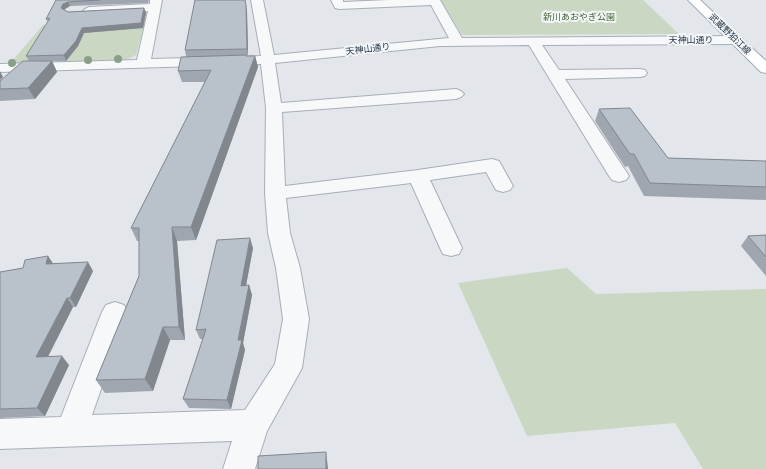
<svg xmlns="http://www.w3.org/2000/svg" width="766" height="469" viewBox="0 0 766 469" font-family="Commissioner,'Noto Sans JP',sans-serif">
  <rect width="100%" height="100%" fill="#e3e7ec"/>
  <!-- green -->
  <path fill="#cad7c3" d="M441,0H643L679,34L462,35Z
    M146,18L136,55L126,60L16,63L12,61L43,25Z
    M567,268L596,294L766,289V469H703L675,423L527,436L458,283Z"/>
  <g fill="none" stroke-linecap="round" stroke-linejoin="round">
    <defs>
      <path id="minor" d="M150,0H162L151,59L261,56L251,0H263L274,55L449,38L431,5L339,9L335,8L331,0H343V2L388,0H440L462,38L736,36L741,37L743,40L741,43L736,44L542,45L559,70L640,69L645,70L647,73L645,76L640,77L565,79L629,176L626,180L619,182L612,180L609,176L529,45L440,46L275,63L281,103L456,89L461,91L464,94L461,97L456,99L282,112L285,186L418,170L492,159L499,161L513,186L510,190L503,192L496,190L486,172L430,180L462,248L459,254L451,256L443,254L440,248L411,183L286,198L290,233L300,268L309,319L302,368L267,431L255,469H223L232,441L0,449V419L61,417L102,312L106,305L115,302L124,305L128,312L92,415L245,410L275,364L283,319L276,268L268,233L265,193L266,108L261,64L0,72V64L137,60L148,11L89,15L85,13L83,11L85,9L89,7L150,4Z"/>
      <path id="major" d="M688,0H700L766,61V73L761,72Z"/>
    </defs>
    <!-- minor casing -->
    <use href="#minor" stroke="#a7aeb7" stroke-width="2"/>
    <!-- major casing -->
    <use href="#major" stroke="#a0acba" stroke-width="2"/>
    <!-- minor -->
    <use href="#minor" fill="#f6f8fa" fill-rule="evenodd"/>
    <!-- major -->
    <use href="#major" fill="#fff" fill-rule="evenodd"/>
  </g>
  <!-- trees -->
  <g fill="#8a9f87">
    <circle cx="118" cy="59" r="4"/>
    <circle cx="88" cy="60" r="4"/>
    <circle cx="12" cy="63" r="4"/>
  </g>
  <!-- wall -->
  <path fill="#9fa6af" d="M56,0H149L148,3L70,6L65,9L64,10L68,12L144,8L146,13L143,28L84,33L78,46L66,61H52L57,72L35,99L0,101V81L29,61L26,56L48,22L46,19Z
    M247,11L248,55H246V56H255L258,67L196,240L177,241L185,340H170L153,391L105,393L96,380L139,276V241H137L131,228L205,82H182L178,71L186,56L185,50Z
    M599,109L668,158L766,161V200L644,196L628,166L625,167L595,121Z
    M766,235V276L741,246L748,236Z
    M253,248L246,286L249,285L252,295L243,343L245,350L231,409L189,408L183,399L203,339H200L196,330Z
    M48,256L53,264L93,271L76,307H73L48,357L69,365L45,416L0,418V272L23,268Z"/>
  <!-- shaded-wall -->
  <path fill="#82878e" d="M68,2L70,6L65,9L63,13L61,8L63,4Z
    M246,5L247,11L248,55L247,49Z
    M144,8L146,13L143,28L84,33L78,46L66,61L64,55L82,28Z
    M255,56L258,67L196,240L191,227Z
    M52,61L57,72L35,99L28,88Z
    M0,71L3,77L0,80Z
    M172,227L177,241L185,340L179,327Z
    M250,238L253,248L244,296L241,286Z
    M48,256L54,265L46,264Z
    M88,262L93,271L76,307L70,298Z
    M249,285L252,295L243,343L245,350L231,409L227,400Z
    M67,298L73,307L43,366L36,357Z
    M163,327L170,340L153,391L145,379Z
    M62,356L69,365L45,416L37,408Z
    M326,452L327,460L328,469H326Z"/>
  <!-- building -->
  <path fill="#b9c1cb" stroke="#82878e" d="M56,0H100L68,2L63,4L61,8L68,12L144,8L141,23L82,28L76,41L64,55L26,56L50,18L46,19Z
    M195,0H245L246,5L247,49L185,50Z
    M246,55V56H255L191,227H172L179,327H163L145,379L96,380L139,276V228H131L211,70L178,71L181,57Z
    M23,61H52L28,88L0,89V81Z
    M630,108L668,158L766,161V187L650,183L634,154H630L599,109Z
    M766,235V257L748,236Z
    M250,238L241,286L249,285L238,340H242L227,400L183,399L206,329L196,330L217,240Z
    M48,256L46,264L88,262L70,298H67L36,357L62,356L37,408L0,409V272L23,268L25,260Z
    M326,452V469H258V456Z"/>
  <g text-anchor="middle" stroke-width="4" stroke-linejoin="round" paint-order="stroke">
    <!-- far-park labels -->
    <g font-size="9" fill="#416434" stroke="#f3f6f9">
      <text x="579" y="20">新川あおやぎ公園</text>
    </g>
    <!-- far-street labels -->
    <g font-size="9" fill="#283647" stroke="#f3f6f9">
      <text transform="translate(730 34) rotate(44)" y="3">武蔵野狛江線</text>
      <text x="691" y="43">天神山通り</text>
      <text transform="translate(368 49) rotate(-7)" y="3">天神山通り</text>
    </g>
  </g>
</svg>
